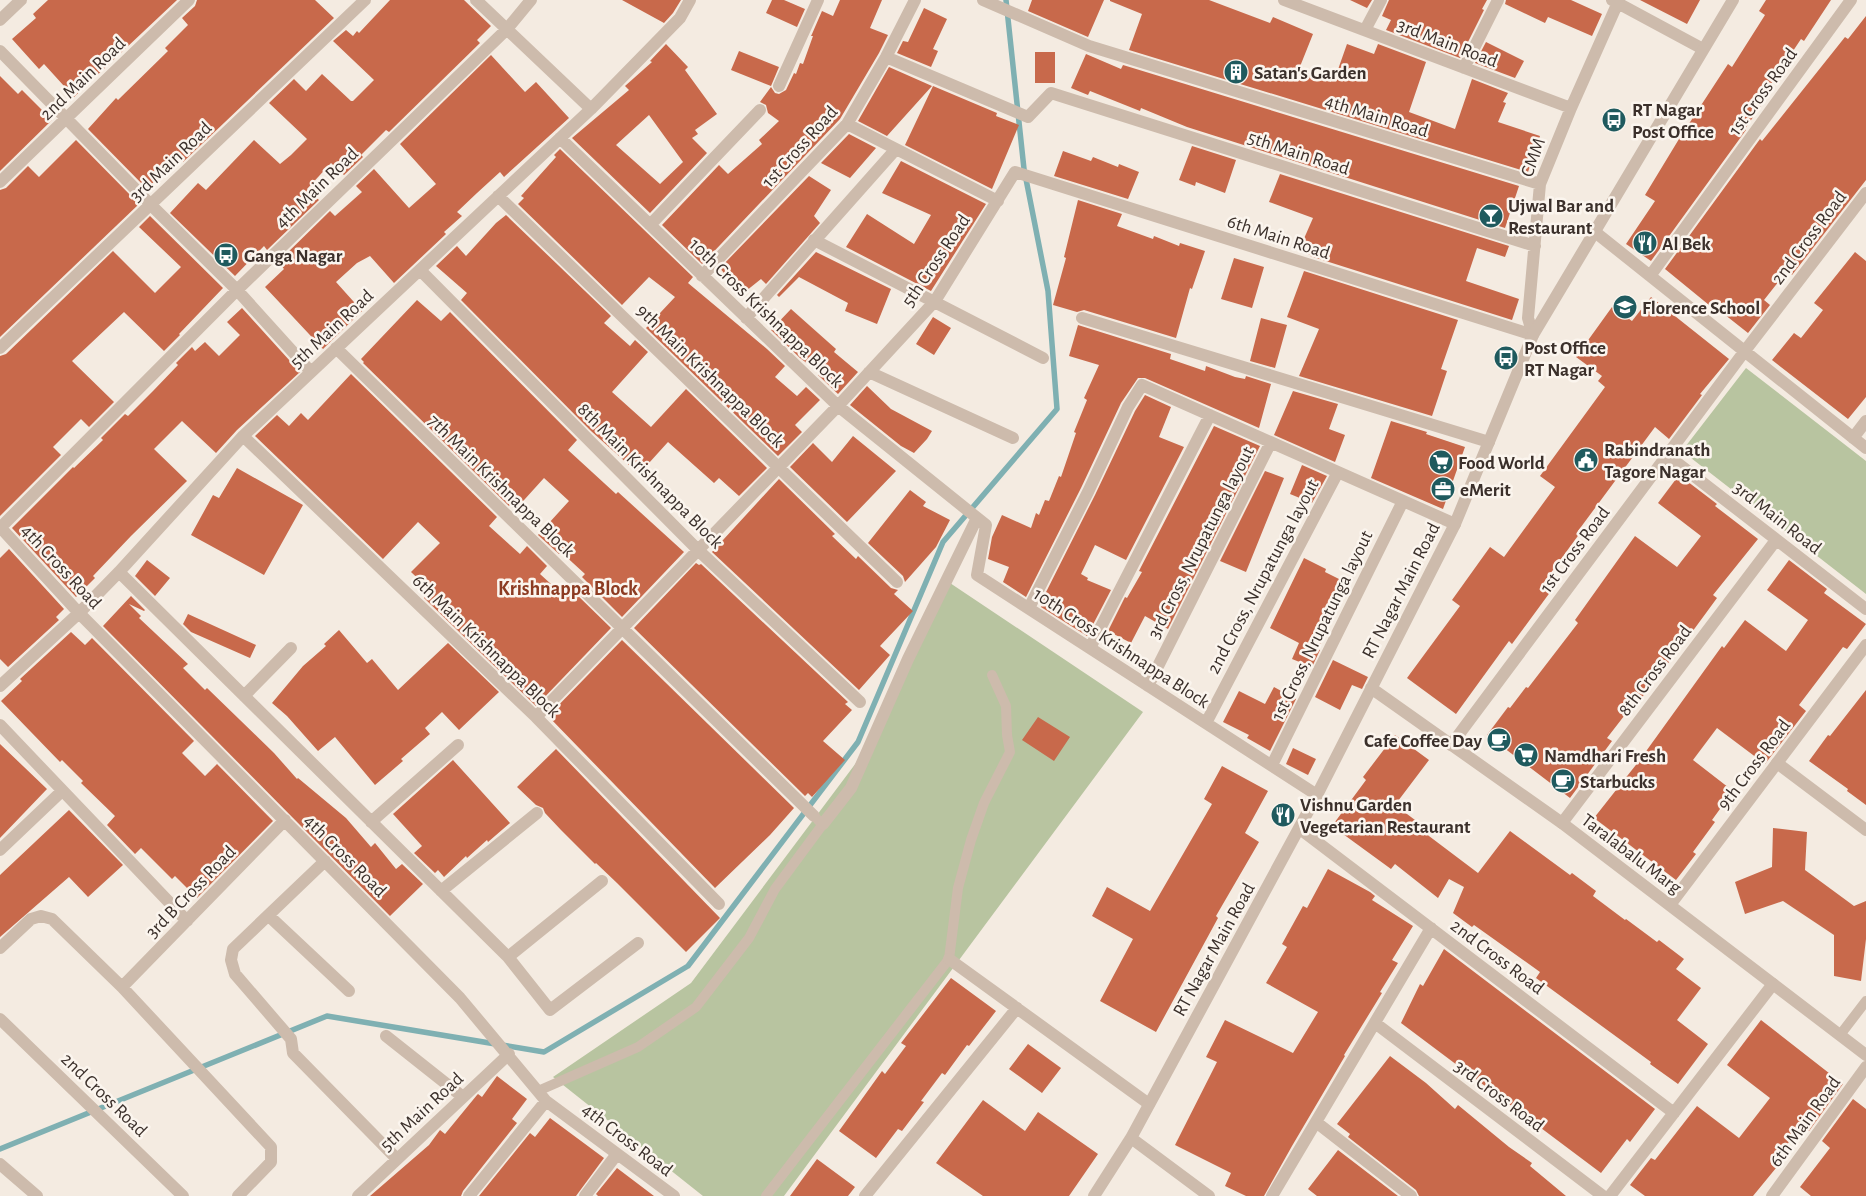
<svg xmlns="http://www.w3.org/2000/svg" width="1866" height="1196" viewBox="0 0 1866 1196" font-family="'Alegreya Sans',sans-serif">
  <rect width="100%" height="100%" fill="#f4ebe1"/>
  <!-- green -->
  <path fill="#b8c4a0" d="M1746,368L1866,461V594L1682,451Z
    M947,581L1143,712L784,1196H703L553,1077L691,983L865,751Z"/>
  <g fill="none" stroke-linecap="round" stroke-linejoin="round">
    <!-- stream -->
    <path stroke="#7fb0b2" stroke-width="5.5" d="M0,1149L327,1016L544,1052L688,966L858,742L943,542L1057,409L1048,291L1024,169L1006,0"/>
  </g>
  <!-- building -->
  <path fill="#c8694b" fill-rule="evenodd" d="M48,0H177L74,97L44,64L39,69L12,39L36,18L33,14Z
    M197,0H315L334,18L183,162L178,157L147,189L88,129L116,98L118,100L168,51L165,48L188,25L182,18L195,6Z
    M390,0H464L491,26L477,40L480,43L389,132L386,130L361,155L363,157L344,175L331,163L307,189L319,200L267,250L264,246L235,276L170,213L198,183L206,190L254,140L280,164L291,155L307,139L269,103L294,79L306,91L322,74L351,101H353L374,80L333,41L346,30L353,36L357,31L359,33Z
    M622,0H681L673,13L664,23Z
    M772,0H784L805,9L797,27L766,13Z
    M840,0H882L870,28L888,35L879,53L840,119L702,264L662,225L719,165L728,174L762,144L759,140L779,121L768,113L766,105L760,102L771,87L775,93L779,94L786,90L794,73L796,74L800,63L803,64L813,36H811L812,34L822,11L833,16Z
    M1032,0H1104L1088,37L1028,11Z
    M1110,0H1209L1270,23L1273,17L1313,34L1299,69L1331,82L1333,77L1335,78L1347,44L1374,54L1378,44L1426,62L1409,112L1455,129L1472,79L1508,93L1503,102L1506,103L1498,122L1540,136L1528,172L1129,50L1142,14L1110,1Z
    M1350,0H1372L1367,8Z
    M1389,0H1487L1482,9L1484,10L1460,58L1386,30L1391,20L1382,16Z
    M1506,0H1571L1602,14L1592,36L1548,17L1545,23L1505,4Z
    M1640,0H1700L1687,24Z
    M1766,0H1831L1804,41L1801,39L1767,90L1770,92L1745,129L1746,130L1651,261L1626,244L1655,201L1645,195L1679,139L1728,64L1732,67L1765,15L1759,11Z
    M924,8L947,19L933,49L938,51L931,67L897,53L903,41L908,42Z
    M1866,16V180L1792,275L1787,271L1764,300L1770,305L1748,333L1710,303L1709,305L1665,269L1760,139L1762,141L1845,37L1848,39Z
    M1486,42L1524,61L1515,78L1475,63Z
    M666,44L688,67L685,70L717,114L695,130L698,134L692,138L707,153L650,213L572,138L629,90L625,86L652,62L650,61ZM649,115L683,162L660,184L616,145Z
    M739,51L779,67L771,86L731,70Z
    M1035,52H1055V83H1035Z
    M1086,54L1121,69L1123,65L1519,186L1505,228L1187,127L1141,108L1140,111L1090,91L1088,95L1071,88Z
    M491,55L525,92L536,82L569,118L504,177L500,172L477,193L457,212L462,216L444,232L446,234L394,283L370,256L357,263L336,282L362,311L323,349L265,287L284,269L278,262L330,211L335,216L362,192L356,186L374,169L409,208L436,184L400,144Z
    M889,67L932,86L887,136L858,121Z
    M0,76L18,94L22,90L52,120L0,171Z
    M933,86L997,113L996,116L1019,125L992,189L905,145Z
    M849,134L876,148L850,178L821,163Z
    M76,140L139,204L0,337V190L6,188L28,166L39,177Z
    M1192,146L1236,160L1225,193L1196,182L1195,186L1179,180Z
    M560,149L693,277L688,283L767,349L785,366L775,377L797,396L806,387L820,400L795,425L802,432L778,456L646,328L675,297L649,277L622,305L518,204L524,198L521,196L556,157L554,155Z
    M1063,151L1091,161L1093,157L1118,167L1119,164L1139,172L1128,199L1054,176Z
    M901,161L986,204L931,291L846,247L867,214L914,244L931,215L882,193Z
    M1280,174L1509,246L1505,257L1477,248L1466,281L1519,299L1512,320L1310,256V255L1299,250L1313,218L1269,202Z
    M809,176L831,190L814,216L820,223L766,284L761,279L741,295L720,268Z
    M1078,200L1122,214L1117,226L1153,239L1154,236L1179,246L1180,243L1205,251L1192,289L1190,288L1176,338L1084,310L1077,312L1053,305L1066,258L1064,257Z
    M506,215L611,316L604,323L630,346L635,340L648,352L612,392L651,427L686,389L767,468L739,496L719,478L714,483L668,442L639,474L591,431L461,300L467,293L436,266L457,246L466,256L496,223Z
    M150,216L223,288L179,334L180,335L164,351L124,312L72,361L114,402L89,427L81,419L53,447L61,455L0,516V356L6,354L113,251L155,293L181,267L139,227Z
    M816,252L891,289L877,324L845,311L848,303L799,277L779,297L777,295Z
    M1855,252L1866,261V397L1848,419L1772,360L1794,333L1801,338L1823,310L1814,303Z
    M1234,258L1264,267L1252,308L1221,299Z
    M1304,271L1458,320L1441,369L1447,371L1432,416L1299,376L1319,329L1287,317Z
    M1651,297L1729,359L1700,394L1702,395L1669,439L1655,427L1578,531L1580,533L1542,585L1551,591L1512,644L1509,641L1456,714L1407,678L1460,606L1452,600L1490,547L1504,557L1555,487L1540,476L1605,387L1598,381L1602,376L1576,357L1612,307L1632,321Z
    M417,300L441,321L450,312L577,440L568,450L616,494L618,492L684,552L622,617L582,577L585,574L561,552L559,554L538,535L569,501L544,478L515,510L510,505L509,506L363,363L364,362L361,359Z
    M242,308L300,372L237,430L216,453L182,421L154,449L187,481L131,536L93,576L95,578L76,597L12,528L73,467L74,468L103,440L101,438L125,414L128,416L153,391L178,365L176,363L192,347L195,351L205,342L219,356L240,335L227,322Z
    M791,309L836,349L834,352L858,372L838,394L818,375L820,373L800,358L771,330Z
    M933,317L951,328L934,355L916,344Z
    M1261,318L1287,325L1275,368L1250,361Z
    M1078,325L1171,354L1170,359L1205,371L1206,366L1235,377L1245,379L1246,376L1271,384L1259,428L1145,378H1138L1121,403L1081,488L1026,597L1003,582L1009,567L988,559L992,537L1002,515L1031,528L1036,513L1039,515L1045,500L1049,501L1059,476L1061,477L1076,433L1074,432L1087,400L1084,398L1099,365L1069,356Z
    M351,374L497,517L489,526L520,554L527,546L547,566L540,574L564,596L571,589L611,628L536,706L424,598L431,591L411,572L440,543L418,522L383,559L255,436L277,415L289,426L301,413L308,420Z
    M867,386L891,409L932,431L927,439L914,453L901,446L850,405Z
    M1293,391L1338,404L1329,429L1345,435L1335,462L1274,435Z
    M1145,395L1171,407L1159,437L1184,447L1126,560L1095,545L1081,574L1088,578L1087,580L1111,590L1087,636L1041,607L1042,605L1040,604L1095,495L1135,411Z
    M1391,421L1427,432L1426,434L1465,447L1443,509L1371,478Z
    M1214,426L1260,446L1168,629L1145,616L1131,643L1108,631L1125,597L1127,598L1142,572L1139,571L1141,567Z
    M853,436L896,471L847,522L790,467L813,443L832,462Z
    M1302,465L1327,476L1312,503L1290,494Z
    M237,468L303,505L264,575L191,535L213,495L219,498Z
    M1265,471L1284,478L1246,572L1220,561Z
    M1679,475L1717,504L1715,506L1758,539L1713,595L1717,598L1695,628L1633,709L1631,707L1607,738L1612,741L1570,798L1487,735L1508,707L1510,708L1526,687L1528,688L1578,623L1575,620L1635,536L1677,567L1701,536L1658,503Z
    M779,479L835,534L832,536L856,559L858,556L891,588L898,590L894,594L913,611L880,646L890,655L859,690L712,552Z
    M910,490L926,502L923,506L950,520L936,547L905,582L903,576L868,543Z
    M9,549L64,609L56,617L59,620L8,667L0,659V558Z
    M1304,558L1326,569L1325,572L1349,584L1318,649L1320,650L1312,667L1292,659L1299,643L1270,628Z
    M147,560L170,578L155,596L135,576Z
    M1789,560L1827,589L1824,593L1866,624L1847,649L1843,647L1799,705L1806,711L1765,764L1717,728L1693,760L1733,791L1712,820L1715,822L1693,852L1696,854L1676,880L1594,818L1639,761L1722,646L1724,648L1745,620L1786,651L1808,620L1767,590Z
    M696,563L699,565L701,564L848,702L845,704L852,710L823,741L845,760L812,797L808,793L805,796L634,628Z
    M131,596L145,610L144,611L129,604L141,616L139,618L188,664L183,668L205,690L207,688L274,753L297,779L298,778L346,818L371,847L375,843L396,869L402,864L423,884L390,916L103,626Z
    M188,614L256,645L250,658L191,632L183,624Z
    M339,630L367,663L372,659L398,690L448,643L499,692L459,730L442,712L425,728L430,734L401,759L403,761L375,785L335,737L318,751L287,716L272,703L303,666L326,646L324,644Z
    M71,632L85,645L92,638L194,741L182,753L205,776L217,764L273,821L197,898L175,876L172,879L141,848L135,854L107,825L115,816L81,783L83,781L62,760L60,762L1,701L22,681L20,679Z
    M622,640L794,808L770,835L715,888L548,716Z
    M1333,660L1368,677L1362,689L1352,685L1340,710L1315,697Z
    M1274,687L1296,699L1270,751L1247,738L1249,735L1223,722L1239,691L1265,704Z
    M1866,690V805L1847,791L1848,789L1809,761L1828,735L1830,736Z
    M1038,717L1070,737L1054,761L1022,740Z
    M1395,735L1429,760L1395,805L1423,826L1421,830L1478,873L1510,831L1570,875L1572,873L1596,891L1593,896L1625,920L1626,919L1657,942L1659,940L1684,959L1676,969L1701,988L1677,1020L1708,1044L1678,1084L1650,1064L1651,1062L1536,978L1540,972L1474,925L1472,927L1453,913L1464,887L1449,879L1438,898L1395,864L1391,869L1332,826L1366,780L1363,777Z
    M0,744L47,789L0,838Z
    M1293,748L1316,759L1308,775L1286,764Z
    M556,749L720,918L686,952L617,883L596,863L595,864L561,830L545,813L543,808L536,805L517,787Z
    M453,760L510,823L488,842L487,840L467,858L466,856L444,877L438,870L435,873L414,853L422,846L393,814Z
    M1222,766L1268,791L1245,833L1259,842L1216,916L1218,918L1156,1032L1100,1001L1133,939L1092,916L1107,887L1150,911L1212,804L1204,799Z
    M69,810L123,865L88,897L69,877L0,937V875Z
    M1773,828L1807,832L1805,870L1854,906L1866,901V939L1861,981L1834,976V935L1783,901L1745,914L1735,882L1772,867Z
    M1328,869L1370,892L1375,896L1372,900L1413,926L1392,960L1398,963L1380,992L1382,993L1344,1055L1345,1056L1292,1146L1264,1196H1246L1225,1186L1231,1173L1175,1145L1217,1062L1206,1057L1225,1020L1293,1053L1318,1012L1266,983L1287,947L1282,944L1303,906L1307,908Z
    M1444,949L1655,1109L1630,1142L1627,1139L1601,1173L1401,1023L1420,984L1423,986Z
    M951,978L996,1011L969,1046L967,1045L945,1075L942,1073L921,1101L924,1102L902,1131L898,1129L876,1158L839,1131L882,1071L885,1074L906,1046L901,1043Z
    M1761,1020L1843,1084L1809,1131L1802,1126L1771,1164L1776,1168L1753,1196H1645L1630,1185L1651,1158L1655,1160L1697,1106L1739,1138L1770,1098L1727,1065Z
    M1028,1044L1061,1068L1042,1093L1009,1069Z
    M1390,1056L1426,1083L1455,1109L1458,1105L1509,1147L1532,1163L1530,1166L1566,1196H1419L1416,1190L1348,1137L1350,1134L1337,1124Z
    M497,1076L527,1099L512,1119L517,1123L463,1191L461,1196H370L429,1145L440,1130L445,1134L477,1095L478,1094L482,1097Z
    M1853,1099L1866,1109V1196H1811L1800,1187L1830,1148L1822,1141Z
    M983,1100L1025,1131L1038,1112L1098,1154L1069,1196H983L936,1163Z
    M550,1118L604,1158L576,1196H479L530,1133L535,1137Z
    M1338,1150L1398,1196H1317L1308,1189Z
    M817,1159L855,1187L848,1196H790Z
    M617,1168L654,1196H598L596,1194Z"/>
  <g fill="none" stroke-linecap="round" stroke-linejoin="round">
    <!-- service -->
    <path stroke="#cdbbac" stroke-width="10" d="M1840,1035L1866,1001
      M538,1091L638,1047L696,1007L749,938L775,889L823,824L818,820
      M766,1196L949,959L958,888L971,840L984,803L1010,752L1007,735L1006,706L992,675"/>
    <!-- minor -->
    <path stroke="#cdbbac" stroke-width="12" d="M476,0L591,109
      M983,0L1089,46L1540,184
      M1284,0L1571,108
      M1612,0L1703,49
      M0,20L21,0
      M1365,30L1381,0
      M0,51L151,205L237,290L311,372
      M886,57L1028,117L1051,93L1535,246
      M1464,68L1498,0
      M779,86L818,0
      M847,124L998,201
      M560,138L838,406L986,525L977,575L1317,795
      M0,182L189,0
      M498,196L897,582
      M650,225L760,110
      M1595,232L1866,448
      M814,240L1043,358
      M420,270L698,550L860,702
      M702,276L847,124L886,57L915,0
      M1650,276L1851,0
      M746,318L896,149
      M1082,318L1489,442
      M0,348L365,0
      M336,348L814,816
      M869,372L1013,438
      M243,436L536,717L719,904
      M1853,438L1866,421
      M1667,455L1866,609
      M0,527L79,613L460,998L546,1101L674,1196
      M0,528L237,290L507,29L531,0
      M119,572L508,957L550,1010L638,943
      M1029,608L1088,492L1128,407L1142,385L1455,524
      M1090,648L1210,415
      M0,686L79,613L119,572L243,436L591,109L680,18L690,0
      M1148,686L1271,442
      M244,696L291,648
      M536,717L838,406L935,301L1015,172L1533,335L1528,318L1540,184L1571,108L1619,0
      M1206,723L1338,472
      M0,725L187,921
      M1451,745L1744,352L1866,193
      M1777,763L1866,830
      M1272,765L1403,501
      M371,822L458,745
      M1562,823L1776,540
      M823,824L851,788L908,659L977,518
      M1300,829L1674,1113
      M0,850L62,791
      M325,861L233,949L231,960L235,974L291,1039L293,1053L397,1159
      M441,891L537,813
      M269,916L349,991
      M0,948L31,919L41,916L52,919L122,987L271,1147V1162L238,1196
      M508,957L602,881
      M949,959L1149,1104
      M122,987L285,820
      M0,1019L183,1196
      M1375,1023L1603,1196
      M386,1036L463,1097
      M1316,1122L1411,1196
      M0,1164L37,1196
      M358,1196L509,1054
      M469,1196L546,1101
      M585,1196L617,1154
      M865,1196L1017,1008
      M1272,1196L1431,928
      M1610,1196L1773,984
      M1772,1196L1866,1067"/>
    <!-- tertiary -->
    <path stroke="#cdbbac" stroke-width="12" d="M1371,688L1562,823L1866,1055
      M1670,905L1866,645
      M1131,1138L1209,1196
      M1094,1196L1131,1138L1317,795L1455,524L1533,335L1733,0"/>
  </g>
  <!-- icons -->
  <defs>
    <symbol id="building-disc" viewBox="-11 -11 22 22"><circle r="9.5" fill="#1f5a5e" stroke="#fbf5ee"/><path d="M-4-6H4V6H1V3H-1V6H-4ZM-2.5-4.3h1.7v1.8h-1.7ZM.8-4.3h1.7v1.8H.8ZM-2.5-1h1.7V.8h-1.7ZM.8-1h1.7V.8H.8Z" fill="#fff"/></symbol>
    <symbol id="bus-disc" viewBox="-11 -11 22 22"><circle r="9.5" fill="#1f5a5e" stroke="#fbf5ee"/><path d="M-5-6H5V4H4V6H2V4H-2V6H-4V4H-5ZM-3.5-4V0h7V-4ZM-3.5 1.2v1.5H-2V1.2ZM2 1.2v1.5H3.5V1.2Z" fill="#fff"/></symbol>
    <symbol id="bar-disc" viewBox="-11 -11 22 22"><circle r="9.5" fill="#1f5a5e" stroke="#fbf5ee"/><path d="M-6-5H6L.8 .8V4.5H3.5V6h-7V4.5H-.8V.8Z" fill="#fff"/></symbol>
    <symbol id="restaurant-disc" viewBox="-11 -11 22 22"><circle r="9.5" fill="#1f5a5e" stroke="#fbf5ee"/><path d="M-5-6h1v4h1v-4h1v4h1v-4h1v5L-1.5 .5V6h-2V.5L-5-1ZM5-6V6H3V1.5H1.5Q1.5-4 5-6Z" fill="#fff"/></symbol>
    <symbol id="school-disc" viewBox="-11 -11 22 22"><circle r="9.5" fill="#1f5a5e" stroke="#fbf5ee"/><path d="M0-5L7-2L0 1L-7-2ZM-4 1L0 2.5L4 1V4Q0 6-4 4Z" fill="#fff"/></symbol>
    <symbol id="civic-disc" viewBox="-11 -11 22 22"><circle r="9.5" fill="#1f5a5e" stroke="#fbf5ee"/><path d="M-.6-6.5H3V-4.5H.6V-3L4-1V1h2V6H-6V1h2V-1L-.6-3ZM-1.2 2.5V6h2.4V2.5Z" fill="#fff"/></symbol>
    <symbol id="supermarket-disc" viewBox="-11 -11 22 22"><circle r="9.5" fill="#1f5a5e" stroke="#fbf5ee"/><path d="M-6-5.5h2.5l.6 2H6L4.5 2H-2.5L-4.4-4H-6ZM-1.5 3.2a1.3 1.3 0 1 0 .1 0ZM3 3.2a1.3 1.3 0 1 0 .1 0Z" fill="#fff"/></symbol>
    <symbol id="office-disc" viewBox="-11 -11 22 22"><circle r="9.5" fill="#1f5a5e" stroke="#fbf5ee"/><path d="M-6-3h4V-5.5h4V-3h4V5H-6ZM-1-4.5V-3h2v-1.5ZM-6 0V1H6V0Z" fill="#fff"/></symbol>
    <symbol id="cafe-disc" viewBox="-11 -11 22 22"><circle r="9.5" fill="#1f5a5e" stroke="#fbf5ee"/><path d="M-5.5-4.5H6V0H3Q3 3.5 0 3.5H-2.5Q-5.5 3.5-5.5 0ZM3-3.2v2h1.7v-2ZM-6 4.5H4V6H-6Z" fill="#fff"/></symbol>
  </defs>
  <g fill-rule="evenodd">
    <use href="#building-disc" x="1222" y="58" width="28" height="28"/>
    <use href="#bus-disc" x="1600" y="106" width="28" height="28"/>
    <use href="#bar-disc" x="1477" y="202" width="28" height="28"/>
    <use href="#restaurant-disc" x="1631" y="229" width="28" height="28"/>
    <use href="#bus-disc" x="212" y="241" width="28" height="28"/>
    <use href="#school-disc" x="1611" y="293" width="28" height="28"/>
    <use href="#bus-disc" x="1492" y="344" width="28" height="28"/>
    <use href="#civic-disc" x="1572" y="446" width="28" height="28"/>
    <use href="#supermarket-disc" x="1427" y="448" width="28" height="28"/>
    <use href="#office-disc" x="1429" y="475" width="28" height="28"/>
    <use href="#cafe-disc" x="1485" y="726" width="28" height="28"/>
    <use href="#supermarket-disc" x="1512" y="741" width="28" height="28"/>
    <use href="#cafe-disc" x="1549" y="767" width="28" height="28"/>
    <use href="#restaurant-disc" x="1269" y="801" width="28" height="28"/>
  </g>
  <g text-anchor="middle" stroke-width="5" stroke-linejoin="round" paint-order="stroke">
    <!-- street labels -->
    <g font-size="19" fill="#3b302b" stroke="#fbf5ee">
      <text transform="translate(1448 42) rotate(21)" y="7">3rd Main Road</text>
      <text transform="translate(82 78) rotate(-44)" y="7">2nd Main Road</text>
      <text transform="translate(1762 91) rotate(-54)" y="7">1st Cross Road</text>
      <text transform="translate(1377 115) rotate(17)" y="7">4th Main Road</text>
      <text transform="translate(799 146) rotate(-48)" y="7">1st Cross Road</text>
      <text transform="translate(1299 152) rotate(18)" y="7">5th Main Road</text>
      <text transform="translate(1532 157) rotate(-70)" y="7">CMM</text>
      <text transform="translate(170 161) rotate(-44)" y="7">3rd Main Road</text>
      <text transform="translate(316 187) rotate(-44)" y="7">4th Main Road</text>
      <text transform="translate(1279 236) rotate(18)" y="7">6th Main Road</text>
      <text transform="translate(1808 237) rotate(-53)" y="7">2nd Cross Road</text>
      <text transform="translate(935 260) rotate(-56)" y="7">5th Cross Road</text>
      <text transform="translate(767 312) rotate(44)" y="7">10th Cross Krishnappa Block</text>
      <text transform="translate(331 328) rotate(-43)" y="7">5th Main Road</text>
      <text transform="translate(711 375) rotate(44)" y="7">9th Main Krishnappa Block</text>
      <text transform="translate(651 475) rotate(45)" y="7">8th Main Krishnappa Block</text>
      <text transform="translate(502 485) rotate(44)" y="7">7th Main Krishnappa Block</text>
      <text transform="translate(1778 517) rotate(38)" y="7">3rd Main Road</text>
      <text transform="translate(1200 542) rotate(-63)" y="7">3rd Cross, Nrupatunga layout</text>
      <text transform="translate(1574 549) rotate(-53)" y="7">1st Cross Road</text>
      <text transform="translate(62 566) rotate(47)" y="7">4th Cross Road</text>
      <text transform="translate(1262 576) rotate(-62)" y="7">2nd Cross, Nrupatunga layout</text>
      <text transform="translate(1400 590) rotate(-63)" y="7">RT Nagar Main Road</text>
      <text transform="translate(1321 625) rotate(-64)" y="7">1st Cross, Nrupatunga layout</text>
      <text transform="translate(487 645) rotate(44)" y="7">6th Main Krishnappa Block</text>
      <text transform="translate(1122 647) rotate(33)" y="7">10th Cross Krishnappa Block</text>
      <text transform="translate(1654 670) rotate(-53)" y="7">8th Cross Road</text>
      <text transform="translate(1753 764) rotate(-53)" y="7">9th Cross Road</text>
      <text transform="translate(1632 853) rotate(37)" y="7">Taralabalu Marg</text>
      <text transform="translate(346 855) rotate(45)" y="7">4th Cross Road</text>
      <text transform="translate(190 891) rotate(-46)" y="7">3rd B Cross Road</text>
      <text transform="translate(1213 949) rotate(-61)" y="7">RT Nagar Main Road</text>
      <text transform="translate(1498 956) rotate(37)" y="7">2nd Cross Road</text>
      <text transform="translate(105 1094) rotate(44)" y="7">2nd Cross Road</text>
      <text transform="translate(1500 1095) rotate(37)" y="7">3rd Cross Road</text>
      <text transform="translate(421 1111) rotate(-43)" y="7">5th Main Road</text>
      <text transform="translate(1804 1121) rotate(-54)" y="7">6th Main Road</text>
      <text transform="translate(628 1139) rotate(37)" y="7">4th Cross Road</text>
    </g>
    <!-- poi labels -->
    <g font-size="19" font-weight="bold" fill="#3b302b" stroke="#fbf5ee" text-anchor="start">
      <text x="1254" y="79">Satan's Garden</text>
      <text x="1632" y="116">RT Nagar<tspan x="1632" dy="22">Post Office</tspan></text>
      <text x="1508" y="212">Ujwal Bar and<tspan x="1508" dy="22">Restaurant</tspan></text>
      <text x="1662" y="250">Al Bek</text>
      <text x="244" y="262">Ganga Nagar</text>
      <text x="1642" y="314">Florence School</text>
      <text x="1524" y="354">Post Office<tspan x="1524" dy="22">RT Nagar</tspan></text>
      <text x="1604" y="456">Rabindranath<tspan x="1604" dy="22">Tagore Nagar</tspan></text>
      <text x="1458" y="469">Food World</text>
      <text x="1460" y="496">eMerit</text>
      <text x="1482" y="747" text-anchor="end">Cafe Coffee Day</text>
      <text x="1544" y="762">Namdhari Fresh</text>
      <text x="1580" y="788">Starbucks</text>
      <text x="1300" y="811">Vishnu Garden<tspan x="1300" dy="22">Vegetarian Restaurant</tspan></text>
    </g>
    <!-- neighbourhood labels -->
    <g font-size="20" font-weight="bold" fill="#8c3b22" stroke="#fbf5ee">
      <text x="568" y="595">Krishnappa Block</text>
    </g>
  </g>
</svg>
